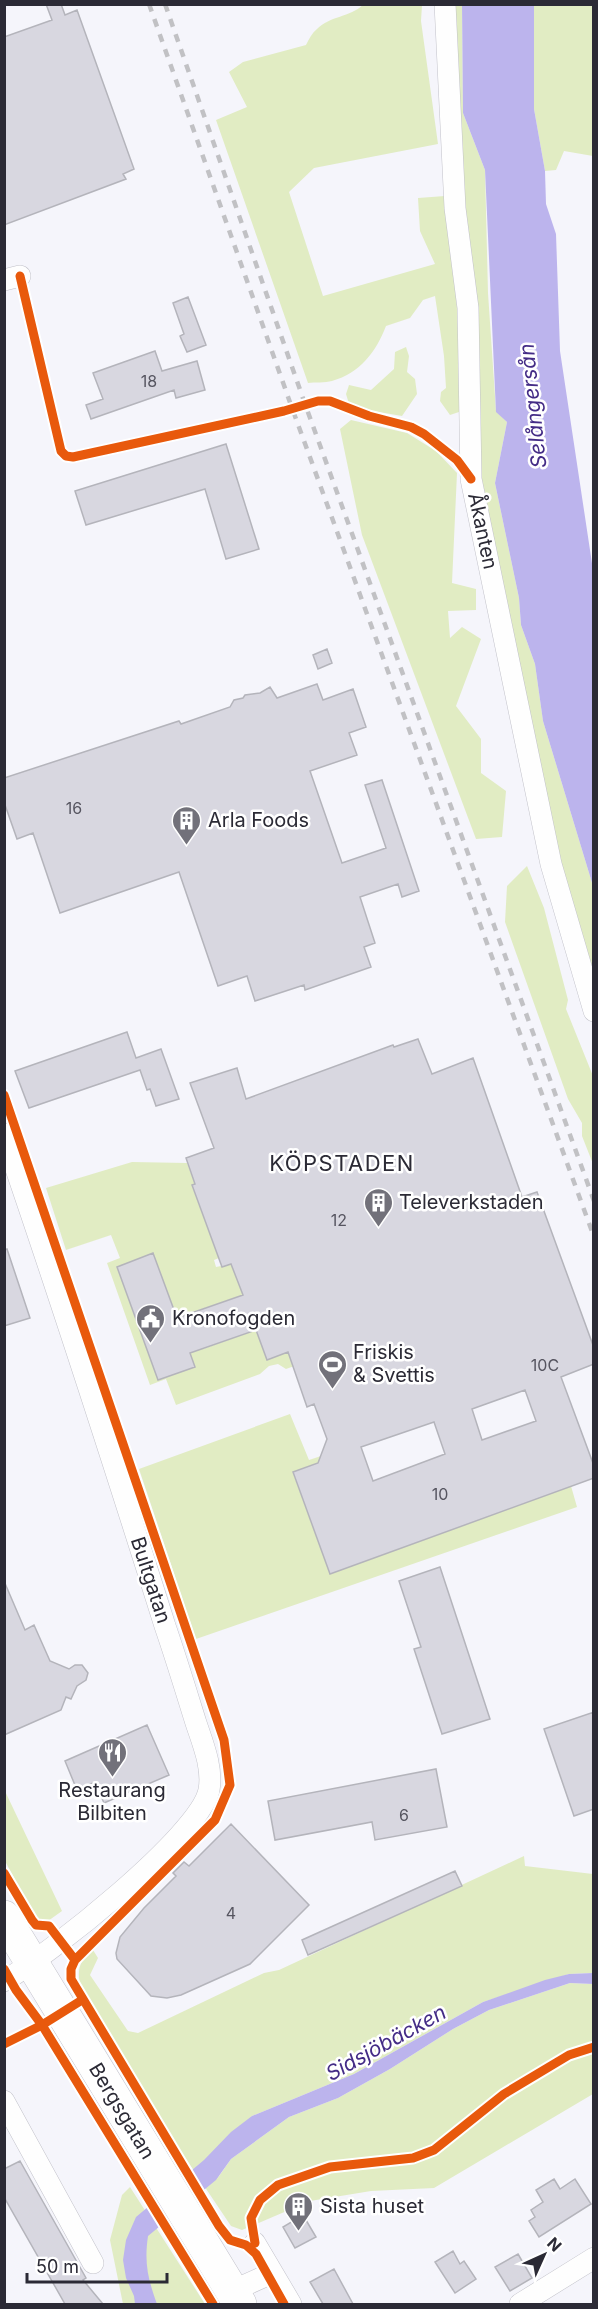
<svg xmlns="http://www.w3.org/2000/svg" width="598" height="2309" viewBox="0 0 598 2309" font-family="Inter,sans-serif">
  <rect width="100%" height="100%" fill="#f5f5fb"/>
  <!-- green -->
  <path fill="#e1ecc3" d="M363,5H422L421,21L438,144L314,168L289,192L323,296L435,264L420,231L418,198L445,196L456,290L462,411L450,415L440,401L441,392L446,388L444,356L435,296L423,300L410,318L386,326C376,352 360,373 332,381C325,383 315,382 308,383L216,120L247,107L229,72L243,62L306,45C309,39 312,33 317,29C330,16 350,17 363,5Z
    M450,5H462L463,113L485,170L488,293L496,411L507,422L495,483L519,598L521,625L535,664L543,721L593,886V977L567,888L477,481L481,420L474,290L452,79Z
    M534,5H593V156L564,151L556,170L545,171L534,109Z
    M406,347L409,356L407,372L415,379L417,394L402,416L350,407L346,394L349,385L371,390L394,369L395,352Z
    M351,420L407,433L436,451L457,473L452,583L476,589V610L448,611L450,638L462,627L481,639L456,706L481,739V773L506,791L502,837L476,839L362,535L340,429Z
    M527,866L544,908L568,1000L566,1009L593,1076V1164L582,1136V1123L568,1099L505,922L507,886Z
    M132,1162L187,1163L195,1184L192,1186L219,1258L214,1260L216,1267L231,1264L243,1295L190,1313L203,1349L256,1330L267,1360L294,1349L300,1364L286,1369L278,1364L269,1366L260,1374L176,1405L166,1379L150,1385L107,1263L120,1258L111,1235L66,1250L46,1188Z
    M290,1414L309,1460L321,1456L328,1459L293,1473L330,1574L571,1486L577,1507L196,1639L139,1469Z
    M4,1789L62,1911L48,1921H41L34,1915L5,1861Z
    M524,1856L525,1866L593,1874V1973L569,1974L483,2002L354,2074L252,2116L217,2179L231,2159L289,2117L338,2098L390,2069L453,2029L489,2010L570,1983L593,1984V2094L434,2188L371,2191L310,2201L242,2230L231,2226L180,2150L82,1990C76,1974 78,1960 93,1950L98,1958L90,1975L128,2031L138,2033L264,1973L279,1970Z
    M130,2187L205,2304H123L110,2240L122,2195Z"/>
  <!-- water -->
  <path fill="#bcb4ed" d="M462,5H534V109L545,171L546,204L556,234L560,351L593,570V886L543,721L535,664L521,625L519,598L495,483L507,422L496,412L485,170L463,113Z
    M593,1973V1984L570,1983L489,2010L453,2029L390,2069L338,2098L289,2117L231,2159L216,2180L148,2236C144,2263 148,2279 157,2304H135L134,2296L126,2278L123,2260L126,2240L136,2217L204,2160L231,2132L252,2116L354,2074L483,2002L545,1980L569,1974Z"/>
  <!-- building -->
  <path fill="#d8d7e0" stroke="#b4b4bb" stroke-width="1.5" fill-rule="evenodd" d="M46,4H61L65,15L77,10L134,169L123,174L126,179L4,225V37L52,20Z
    M188,297L206,345L187,352L180,336L184,334L173,303Z
    M155,351L162,371L197,361L205,390L176,398L174,390L91,419L86,405L103,399L93,373Z
    M226,444L259,549L226,559L205,489L86,525L75,491Z
    M327,649L332,663L318,669L313,655Z
    M317,684L323,700L353,689L366,727L349,733L357,755L310,771L342,863L386,848L365,785L382,780L419,891L402,897L398,884L360,897L375,943L364,947L371,967L305,990L304,985L255,1001L247,976L218,986L179,872L60,913L33,833L17,839L4,802V778L179,721L181,724L230,707L234,700L243,698L245,695L260,693L270,687L277,698Z
    M127,1032L136,1058L161,1049L179,1099L156,1106L150,1089L147,1090L140,1070L29,1108L15,1071Z
    M418,1039L432,1074L473,1058L522,1197L537,1192L594,1348V1364L561,1377L594,1466V1478L330,1574L293,1472L318,1463L327,1439L314,1404L307,1407L288,1352L267,1360L256,1330L190,1353L195,1367L158,1380L117,1267L153,1253L177,1318L243,1295L231,1264L222,1267L192,1185L195,1184L186,1158L214,1148L190,1083L237,1068L246,1099L393,1045L394,1047ZM525,1390L536,1421L482,1440L472,1409ZM434,1422L445,1454L373,1481L361,1447Z
    M7,1249L30,1318L4,1326V1250Z
    M440,1567L490,1719L442,1734L414,1649L421,1647L399,1581Z
    M4,1581L25,1630L34,1625L50,1661L69,1669L75,1665H82L88,1673L86,1680L77,1686L71,1699L66,1697L61,1710L4,1735Z
    M594,1712V1809L574,1816L544,1729Z
    M147,1725L169,1775L104,1803L95,1782L77,1790L65,1761Z
    M436,1769L447,1827L375,1840L372,1822L275,1840L268,1801Z
    M231,1824L309,1905L250,1964L181,1995L167,1998L151,1996L117,1959L116,1953L120,1937L144,1908L176,1876L173,1873L184,1862L189,1866Z
    M455,1871L462,1886L308,1955L302,1940Z
    M20,2161L86,2278L83,2280L103,2304H65L4,2197V2169Z
    M554,2179L560,2189L575,2179L591,2204L539,2237L529,2221L535,2217L531,2210L543,2202L536,2190Z
    M303,2215L316,2237L295,2248L283,2227Z
    M453,2251L460,2264L464,2261L476,2279L455,2293L435,2262Z
    M518,2254L532,2278L510,2291L495,2267Z
    M334,2269L353,2304H323L310,2282Z"/>
  <g fill="none" stroke-linecap="round" stroke-linejoin="round">
    <defs>
      <path id="street" d="M445,4L455,208L468,308L471,479L551,864L594,1011
        M4,280L20,276
        M4,1134C60,1297 113,1461 165,1626C176,1658 186,1691 196,1723C203,1744 213,1768 209,1790C201,1835 47,1956 4,1981
        M4,2101L93,2263
        M255,2243L291,2304
        M232,2291L272,2273
        M520,2304L594,2258"/>
      <path id="highway" d="M4,1917L240,2304"/>
    </defs>
    <!-- street casing -->
    <use href="#street" stroke="#c2c2ca" stroke-width="22"/>
    <!-- highway casing -->
    <use href="#highway" stroke="#c2c2ca" stroke-width="34"/>
    <!-- street -->
    <use href="#street" stroke="#fefefe" stroke-width="21"/>
    <!-- highway -->
    <use href="#highway" stroke="#fefefe" stroke-width="33"/>
    <!-- rail -->
    <path stroke="#c1c1c4" stroke-width="4.5" stroke-dasharray="8 8" stroke-linecap="butt" d="M149,4L292,408L594,1237
      M165,4L305,404L594,1201"/>
    <defs>
      <path id="cycleway" d="M20,276L61,451L66,456L73,457L284,411L318,401H330L369,416L411,427L424,434L457,460L471,479
        M4,1095L224,1740L230,1785L215,1820L75,1960L71,1969V1979L219,2226L230,2240L246,2245L256,2254L284,2304
        M4,1873L32,1920L36,1925L49,1926L75,1960
        M4,1969L16,1990L42,2025L213,2304
        M4,2044L42,2025L82,2000
        M255,2243L251,2218L260,2200L278,2185L330,2167L413,2158L434,2150L504,2094L569,2055L594,2047"/>
    </defs>
    <!-- cycleway casing -->
    <use href="#cycleway" stroke="#fff" stroke-width="13"/>
    <!-- cycleway -->
    <use href="#cycleway" stroke="#e8590c" stroke-width="9"/>
  </g>
  <!-- icons -->
  <defs>
    <symbol id="building-pin" viewBox="-11 -11 22 30"><path d="M0 17L-7.5 6A9.5 9.5 0 1 1 7.5 6Z" fill="#72717a" stroke="#fff"/><path d="M-4-6H4V6H1V3H-1V6H-4ZM-2.5-4.3h1.7v1.8h-1.7ZM.8-4.3h1.7v1.8H.8ZM-2.5-1h1.7V.8h-1.7ZM.8-1h1.7V.8H.8Z" fill="#fff"/></symbol>
    <symbol id="civic-pin" viewBox="-11 -11 22 30"><path d="M0 17L-7.5 6A9.5 9.5 0 1 1 7.5 6Z" fill="#72717a" stroke="#fff"/><path d="M-.6-6.5H3V-4.5H.6V-3L4-1V1h2V6H-6V1h2V-1L-.6-3ZM-1.2 2.5V6h2.4V2.5Z" fill="#fff"/></symbol>
    <symbol id="stadium-pin" viewBox="-11 -11 22 30"><path d="M0 17L-7.5 6A9.5 9.5 0 1 1 7.5 6Z" fill="#72717a" stroke="#fff"/><path d="M0-5a6.5 5 0 1 0 0 10a6.5 5 0 1 0 0-10ZM-3.5-1.8h7v3.6h-7Z" fill="#fff"/></symbol>
    <symbol id="restaurant-pin" viewBox="-11 -11 22 30"><path d="M0 17L-7.5 6A9.5 9.5 0 1 1 7.5 6Z" fill="#72717a" stroke="#fff"/><path d="M-5-6h1v4h1v-4h1v4h1v-4h1v5L-1.5 .5V6h-2V.5L-5-1ZM5-6V6H3V1.5H1.5Q1.5-4 5-6Z" fill="#fff"/></symbol>
  </defs>
  <g fill-rule="evenodd">
    <use href="#building-pin" x="170" y="804" width="33" height="45"/>
    <use href="#building-pin" x="362" y="1186" width="33" height="45"/>
    <use href="#civic-pin" x="134" y="1302" width="33" height="45"/>
    <use href="#stadium-pin" x="316" y="1348" width="33" height="45"/>
    <use href="#restaurant-pin" x="96" y="1736" width="33" height="45"/>
    <use href="#building-pin" x="282" y="2190" width="33" height="45"/>
  </g>
  <g text-anchor="middle" stroke-width="5" stroke-linejoin="round" paint-order="stroke">
    <!-- number labels -->
    <g font-size="16" fill="#565560">
      <text x="149" y="387">18</text>
      <text x="74" y="814">16</text>
      <text x="339" y="1226">12</text>
      <text x="545" y="1371">10C</text>
      <text x="440" y="1500">10</text>
      <text x="404" y="1821">6</text>
      <text x="231" y="1919">4</text>
    </g>
    <!-- street labels -->
    <g font-size="20" fill="#2b2a35" stroke="#fff">
      <text transform="translate(483 531) rotate(78)" y="7">Åkanten</text>
      <text transform="translate(151 1580) rotate(72)" y="7">Bultgatan</text>
      <text transform="translate(122 2111) rotate(59)" y="7">Bergsgatan</text>
    </g>
    <!-- poi labels -->
    <g font-size="20" fill="#2b2a35" stroke="#fff" text-anchor="start">
      <text x="208" y="827">Arla Foods</text>
      <text x="399" y="1209">Televerkstaden</text>
      <text x="172" y="1325">Kronofogden</text>
      <text x="353" y="1359">Friskis<tspan x="353" dy="23">&amp; Svettis</tspan></text>
      <text x="112" y="1797" text-anchor="middle">Restaurang<tspan x="112" dy="23">Bilbiten</tspan></text>
      <text x="320" y="2213">Sista huset</text>
    </g>
    <!-- water labels -->
    <g font-size="21" font-style="italic" fill="#442c86" stroke="#fff">
      <text transform="translate(533 406) rotate(-96)" y="7">Selångersån</text>
      <text transform="translate(386 2043) rotate(-29)" y="7">Sidsjöbäcken</text>
    </g>
    <!-- quarter labels -->
    <g font-size="22" letter-spacing="1.5" fill="#2b2a35" stroke="#fff">
      <text x="342" y="1171">KÖPSTADEN</text>
    </g>
  </g>
  <!-- border -->
  <rect width="598" height="2309" fill="none" stroke="#2b2a35" stroke-width="12"/>
  <!-- north arrow -->
  <g transform="translate(544 2255) rotate(45)" stroke="#ffffff" stroke-width="4.5" paint-order="stroke">
  <path d="M0-4.5L10 22L0 15L-10 22Z" fill="#2b2a35"/>
  <text y="-9" font-size="16" font-weight="bold" text-anchor="middle" fill="#2b2a35">N</text>
  </g>
  <!-- scale -->
  <path d="M27 2273v9h140v-9" fill="none" stroke="#2b2a35" stroke-width="3"/>
  <text x="36" y="2273" font-size="18" fill="#2b2a35" stroke="#ffffff" stroke-width="4.5" paint-order="stroke">50 m</text>
</svg>
